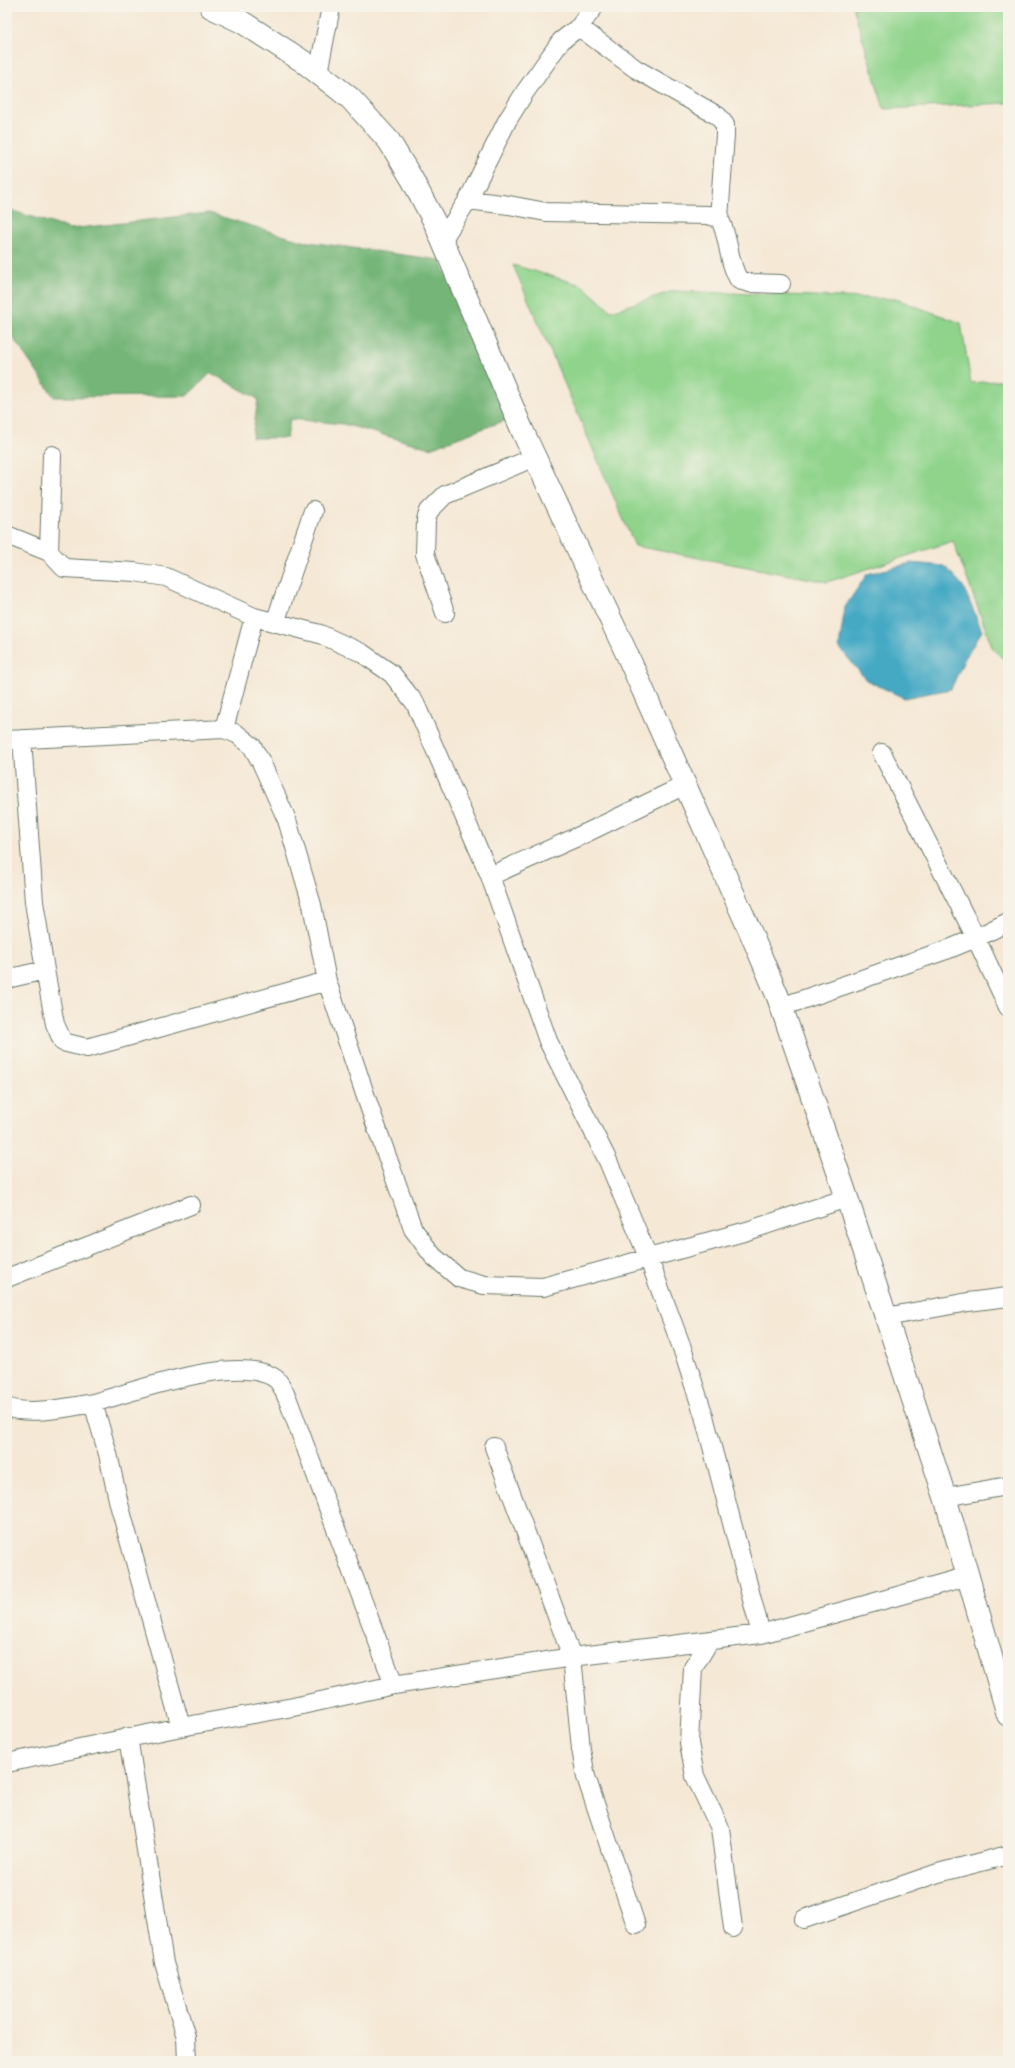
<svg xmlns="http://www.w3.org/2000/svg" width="1015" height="2068" viewBox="0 0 1015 2068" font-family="Caveat,sans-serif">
  <rect width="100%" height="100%" fill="#f7f3e8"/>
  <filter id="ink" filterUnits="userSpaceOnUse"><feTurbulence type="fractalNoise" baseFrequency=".025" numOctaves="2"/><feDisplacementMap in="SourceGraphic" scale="8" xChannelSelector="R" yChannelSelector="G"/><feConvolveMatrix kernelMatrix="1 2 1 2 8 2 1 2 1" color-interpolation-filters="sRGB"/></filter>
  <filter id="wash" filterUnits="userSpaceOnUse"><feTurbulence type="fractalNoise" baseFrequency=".012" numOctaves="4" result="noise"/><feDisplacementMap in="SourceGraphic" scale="16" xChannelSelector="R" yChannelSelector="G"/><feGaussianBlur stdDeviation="0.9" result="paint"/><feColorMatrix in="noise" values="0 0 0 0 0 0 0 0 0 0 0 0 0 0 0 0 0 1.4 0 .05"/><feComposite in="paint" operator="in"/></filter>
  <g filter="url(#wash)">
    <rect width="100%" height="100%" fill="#f5e8d5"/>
    <!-- green -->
    <path fill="#90d48c" stroke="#588860" d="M853,7H1008V103L884,109Z
      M513,265L582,285L611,311L673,291L896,299L961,323L971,383L1008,380V664L993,649L953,541L827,582L635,546Z"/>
    <!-- forest -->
    <path fill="#74b678" stroke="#4a7a56" d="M7,209L70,229L209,213L302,241L440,260L512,418L430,448L343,424L290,419L287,438H252L258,399L211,373L187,396L54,397L7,329Z"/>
    <!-- water -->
    <path fill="#44a9c4" stroke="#32737c" d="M911,563L945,566L963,586L982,631L964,660L951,689L904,698L866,680L839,647L845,607L867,574Z"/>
  </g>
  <g filter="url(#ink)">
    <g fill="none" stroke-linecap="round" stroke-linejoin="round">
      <defs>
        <path id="minor" d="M579,27L636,69L718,116L725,125V135L719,218
          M318,73L331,7
          M468,200L509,205L546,212L708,215L719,218C730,237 727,261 739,280L750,283L781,284
          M442,240L468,200L507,121L525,92L561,41L579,27L594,7
          M52,455L49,552L64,568L135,572L166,577L254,617L320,634L362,653L392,674L415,703L490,876L548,1041L608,1161L648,1257L681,1345L704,1416L761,1634
          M7,535L49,552
          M445,613L425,554L426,520L429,511L445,495L535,457
          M275,623L313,511
          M224,729L254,617
          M7,740L224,729L237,734L252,746L261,762L287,820L312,905L327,981L369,1106L413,1229L433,1256L459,1278L484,1285L543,1287L747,1231L847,1198
          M882,753L976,938L1008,1007
          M490,876L586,833L685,785
          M45,970L55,1024L63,1042L87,1048L327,981
          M7,979L45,970L34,902L22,739
          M781,1007L949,949L976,938L1008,922
          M7,1278L191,1205
          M886,1317L968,1302L1008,1297
          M93,1403C134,1392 240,1352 276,1379C281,1383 285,1394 288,1400L394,1685
          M7,1407C27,1416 71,1407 93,1403L108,1454L119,1504L181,1727L293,1707L394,1685L572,1657L761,1634L969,1576
          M494,1447L572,1657L581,1749L586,1777L636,1925
          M945,1497L1008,1486
          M710,1640L693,1668L689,1743L695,1776L720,1828L733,1928
          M128,1737L164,1963L186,2037L187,2061
          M7,1763L181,1727
          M804,1919L938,1873L1008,1855"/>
        <path id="tertiary" d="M211,7L242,22L304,62L350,98L389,141L412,179L435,223L523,432L626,652L750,931L778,997L847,1198L945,1497L1008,1715"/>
      </defs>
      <!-- minor casing -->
      <use href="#minor" stroke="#6a796c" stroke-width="20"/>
      <!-- tertiary casing -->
      <use href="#tertiary" stroke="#6a796c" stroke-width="24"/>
      <!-- minor -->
      <use href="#minor" stroke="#fff" stroke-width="18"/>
      <!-- tertiary -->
      <use href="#tertiary" stroke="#fff" stroke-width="22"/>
    </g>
  </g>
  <!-- margin -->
  <rect width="1015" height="2068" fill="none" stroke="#f7f3e8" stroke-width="24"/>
</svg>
